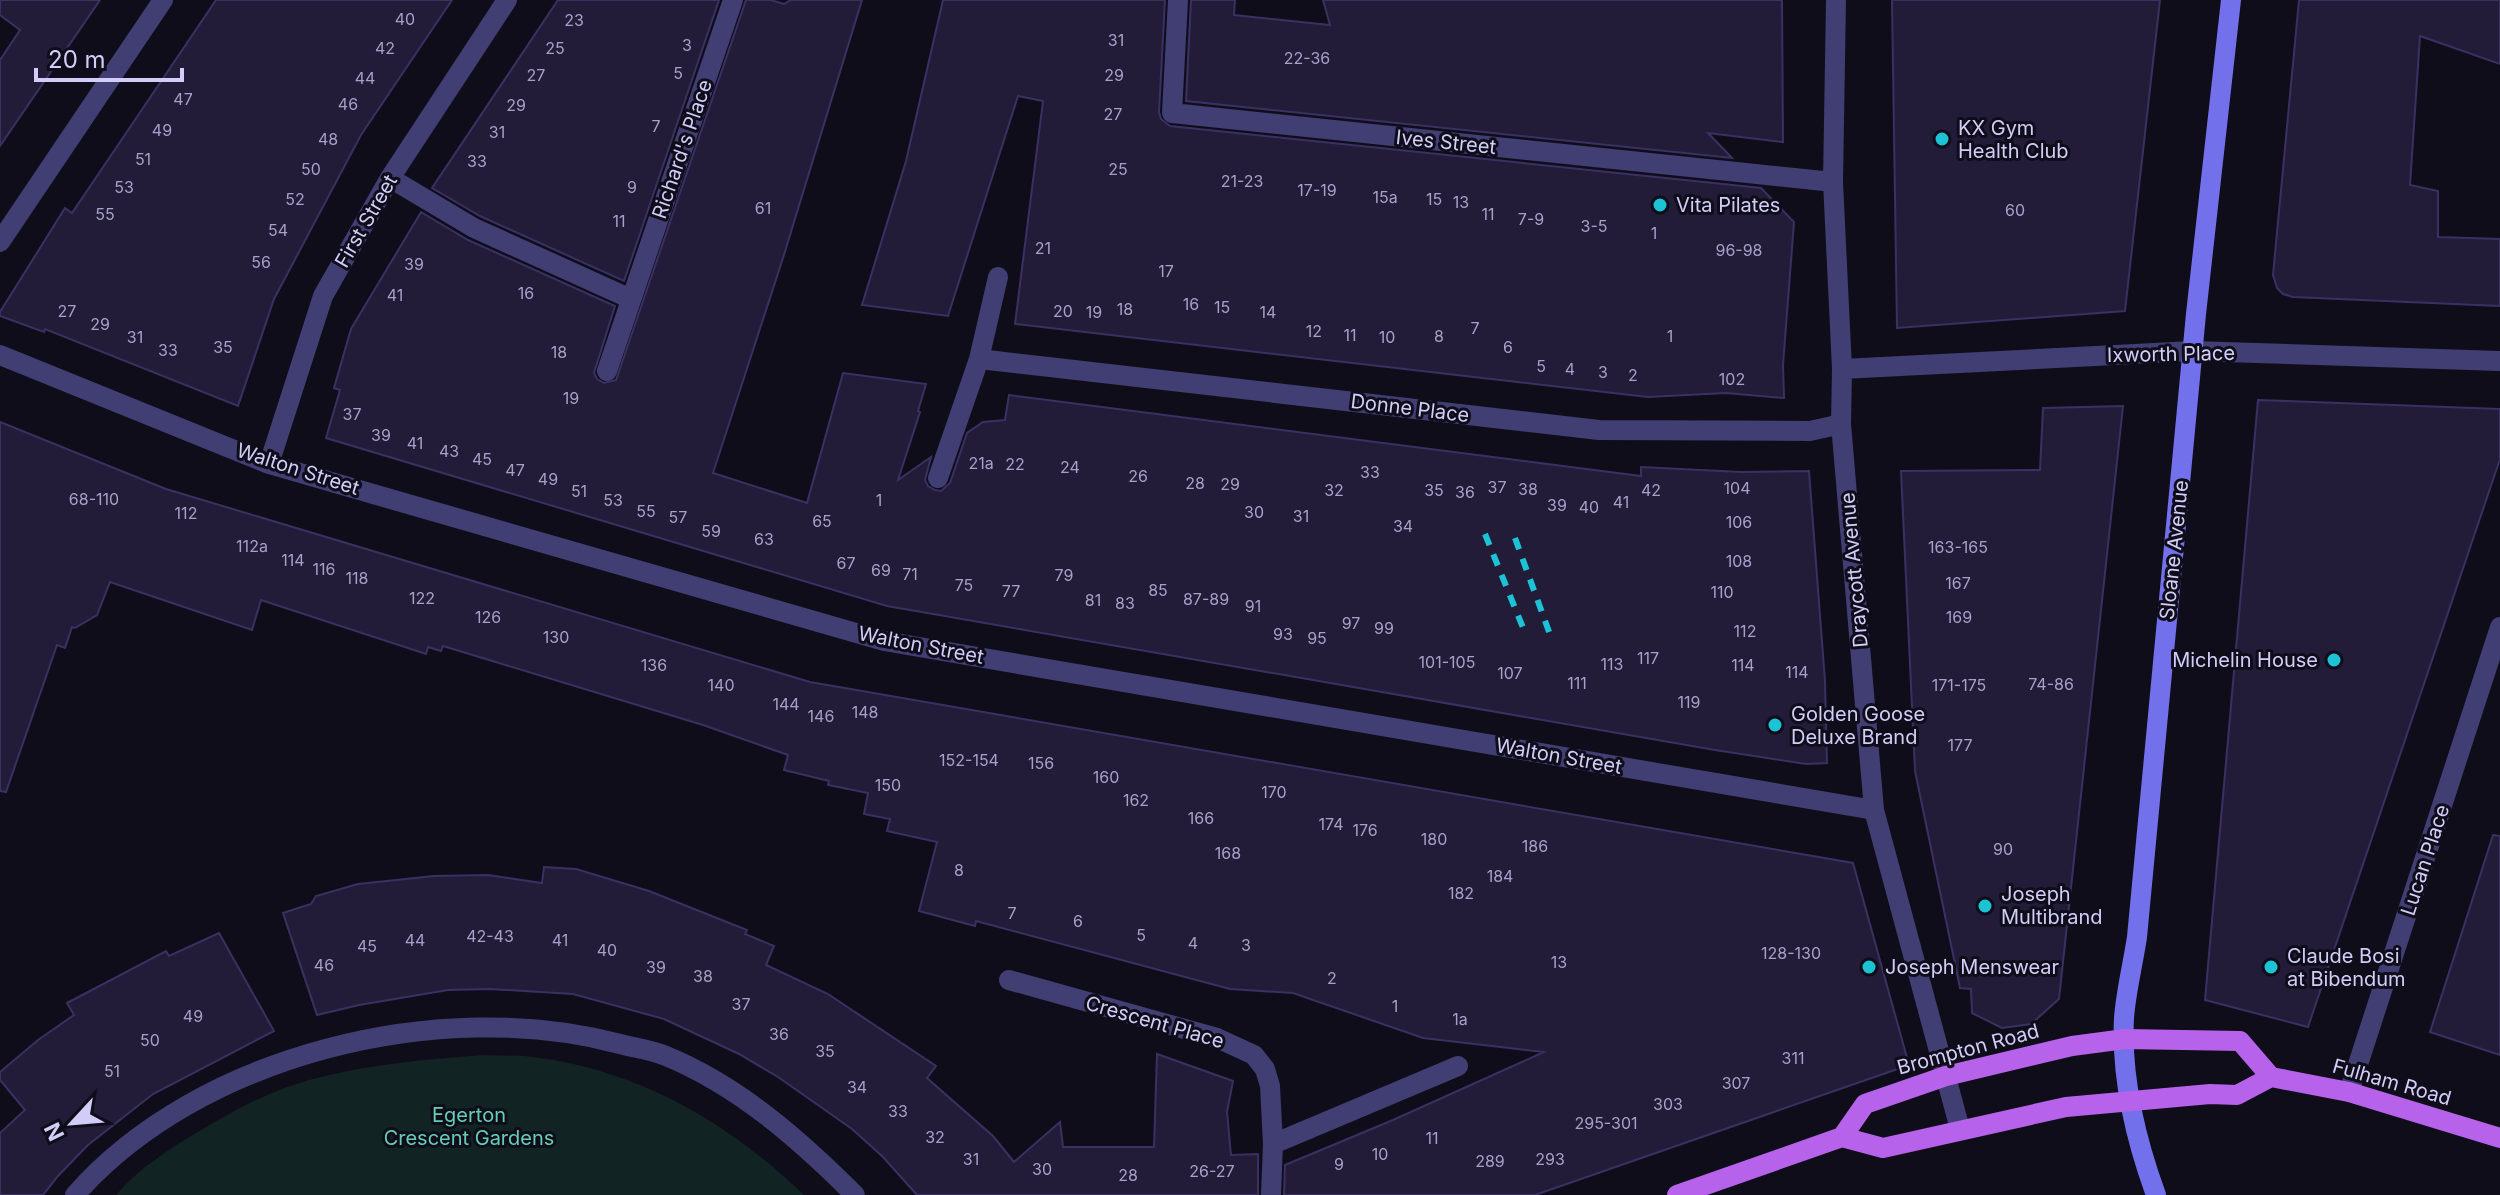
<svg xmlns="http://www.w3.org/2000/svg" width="2500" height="1195" viewBox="0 0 2500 1195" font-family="Inter,sans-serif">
  <rect width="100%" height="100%" fill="#0f0d1a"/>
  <!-- garden -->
  <path fill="#112323" d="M483,1055C500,1056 517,1055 533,1057C639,1070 728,1122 804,1195H116C138,1169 169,1149 198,1132C229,1113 262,1095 296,1084C357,1065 420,1060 483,1055Z"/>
  <!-- building -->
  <path fill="#221c39" stroke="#3a3162" stroke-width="2" d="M0,0H100L0,146V60L20,30L0,15Z
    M216,0H452L361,135L274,299L238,406L45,329L44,332L0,316V312L65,208L72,213Z
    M558,0H719L624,281L480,216L432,188Z
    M746,0H771L784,4L791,0H862L783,258L713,473L807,503L843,373L926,384L918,411L920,412L898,480L931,457L925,480L928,486L935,490L941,491L950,483L967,433L983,422L1005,420L1009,395L1641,476V467L1741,472L1809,471L1825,681L1827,763L1806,764L1715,750L887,606L326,438L340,390L334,388L351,329L421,212L468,240L615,306L594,373L597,379L604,383L616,380Z
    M943,0H1165L1159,112L1161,119L1170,126L1761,188L1794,222L1783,365L1784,398L1726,393L1648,397L1015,324L1043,101L1018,96L948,316L862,305L906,161Z
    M1191,0H1235L1234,15L1330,25L1323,0H1782L1783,142L1708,133L1732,158L1186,101Z
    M1892,0H2160L2125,311L1897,328Z
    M2299,0H2500V64L2420,36L2410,185L2438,191V237L2500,239V306L2293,297L2283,294L2277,288L2273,275Z
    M2258,400L2500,409V459L2308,1027L2205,1000Z
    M2123,406L2059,999L2031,1024L2002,1028L1972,1013L1971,989L1960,988L1915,771L1901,471L2040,470L2043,408Z
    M0,422L166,489L810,682L1853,863L1909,1065L1535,1195H1284L1285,1165L1393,1120L1544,1052L1423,1038L1293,993L1230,989L976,921L975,926L919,911L937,842L887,831L890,819L864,814L868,793L828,785L829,781L784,770L788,755L703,725L443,646L441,651L428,647L426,654L261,600L252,630L110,582L97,615L75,628L72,627L65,648L57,645L6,792L0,791Z
    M2493,835L2500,836V1055L2430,1032Z
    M544,867L576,869L649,891L747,930L745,934L774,946L766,965L828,994L936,1066L927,1078L993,1136L1014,1162L1060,1122L1063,1147H1154L1157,1054L1233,1081L1227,1112L1231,1155L1258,1154V1195H917L883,1157L852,1129L778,1077L739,1054L664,1019L573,994L490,989L448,990L359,1005L317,1015L283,913L311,904L316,896L358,884L434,876L488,875L542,883Z
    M219,933L274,1031L153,1094L88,1145L58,1176L43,1195H0V1133L25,1110L0,1080V1072L38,1040L74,1015L67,1003L166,951L169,956Z"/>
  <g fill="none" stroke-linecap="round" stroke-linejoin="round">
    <!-- street -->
    <path stroke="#403e73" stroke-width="20" d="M1178,0L1172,113L1833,182
      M1836,0L1833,182L1842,369L1841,424L1874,810L1960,1129
      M390,178L474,228L631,299
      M0,242L163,0
      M0,355L269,464L884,641L1874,810
      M979,359L998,277
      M1842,369L2193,351L2500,361
      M607,371L733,0
      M269,464L323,296L390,178L507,0
      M938,478L979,359L1599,430L1810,431L1841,424
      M1009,980L1217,1038L1254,1055L1265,1069L1270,1086L1273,1144L1271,1195
      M2349,1092L2500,627
      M1273,1144L1458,1066
      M75,1195C199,1054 441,996 620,1044C635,1048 652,1050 666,1056C739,1086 800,1140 855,1195"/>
    <!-- secondary -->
    <path stroke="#7370ec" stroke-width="20" d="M2156,1195C2136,1140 2121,1076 2124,1018C2126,991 2133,964 2137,937L2196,314L2231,0"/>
    <!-- primary -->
    <path stroke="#b762ea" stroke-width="20" d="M1842,1137L1865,1104L1946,1076L2072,1046L2125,1039L2240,1041L2271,1077
      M1677,1195L1842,1137L1883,1148L2066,1107L2210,1094L2237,1095L2271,1077L2349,1092L2500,1138"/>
    <!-- rail -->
    <path stroke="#1cc3d5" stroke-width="6" stroke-dasharray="12 10" stroke-linecap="butt" d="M1485,534L1526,635
      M1515,538L1552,640"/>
  </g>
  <!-- markers -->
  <g fill="#1cc3d5" stroke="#0f0d1a" stroke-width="3">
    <circle cx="1942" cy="139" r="8"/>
    <circle cx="1660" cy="205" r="8"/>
    <circle cx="2334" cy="660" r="8"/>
    <circle cx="1775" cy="725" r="8"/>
    <circle cx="1985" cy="906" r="8"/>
    <circle cx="1869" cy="967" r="8"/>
    <circle cx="2271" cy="967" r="8"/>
  </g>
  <g text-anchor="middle" stroke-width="6" stroke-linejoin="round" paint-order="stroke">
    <!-- number labels -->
    <g font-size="16" fill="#a6a1c8">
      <text x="405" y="25">40</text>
      <text x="574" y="26">23</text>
      <text x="1116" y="46">31</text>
      <text x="687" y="51">3</text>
      <text x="385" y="54">42</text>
      <text x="555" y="54">25</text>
      <text x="1307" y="64">22-36</text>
      <text x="678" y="79">5</text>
      <text x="536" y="81">27</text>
      <text x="1114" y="81">29</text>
      <text x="365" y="84">44</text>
      <text x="183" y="105">47</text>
      <text x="348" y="110">46</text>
      <text x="516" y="111">29</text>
      <text x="1113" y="120">27</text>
      <text x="656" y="132">7</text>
      <text x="162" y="136">49</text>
      <text x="497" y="138">31</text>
      <text x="328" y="145">48</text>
      <text x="143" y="165">51</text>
      <text x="477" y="167">33</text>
      <text x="311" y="175">50</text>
      <text x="1118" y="175">25</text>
      <text x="1242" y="187">21-23</text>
      <text x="124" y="193">53</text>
      <text x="632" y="193">9</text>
      <text x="1317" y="196">17-19</text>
      <text x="1385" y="203">15a</text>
      <text x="295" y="205">52</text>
      <text x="1434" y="205">15</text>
      <text x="1461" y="208">13</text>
      <text x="763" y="214">61</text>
      <text x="2015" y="216">60</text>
      <text x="105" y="220">55</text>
      <text x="1488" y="220">11</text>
      <text x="1531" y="225">7-9</text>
      <text x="619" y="227">11</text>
      <text x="1594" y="232">3-5</text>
      <text x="278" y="236">54</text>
      <text x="1654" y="239">1</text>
      <text x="1043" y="254">21</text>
      <text x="1739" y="256">96-98</text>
      <text x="261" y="268">56</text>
      <text x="414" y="270">39</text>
      <text x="1166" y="277">17</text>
      <text x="526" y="299">16</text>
      <text x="395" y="301">41</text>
      <text x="1191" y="310">16</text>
      <text x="1222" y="313">15</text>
      <text x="1125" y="315">18</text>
      <text x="67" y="317">27</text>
      <text x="1063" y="317">20</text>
      <text x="1094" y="318">19</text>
      <text x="1268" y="318">14</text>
      <text x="100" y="330">29</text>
      <text x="1475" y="334">7</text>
      <text x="1314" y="337">12</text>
      <text x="1350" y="341">11</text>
      <text x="1439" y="342">8</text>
      <text x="1670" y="342">1</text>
      <text x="135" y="343">31</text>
      <text x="1387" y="343">10</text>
      <text x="223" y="353">35</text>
      <text x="1508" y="353">6</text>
      <text x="168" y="356">33</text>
      <text x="559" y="358">18</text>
      <text x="1541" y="372">5</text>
      <text x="1570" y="375">4</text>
      <text x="1603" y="378">3</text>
      <text x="1633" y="381">2</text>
      <text x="1732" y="385">102</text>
      <text x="571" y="404">19</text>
      <text x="352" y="420">37</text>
      <text x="381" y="441">39</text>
      <text x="415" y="449">41</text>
      <text x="449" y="457">43</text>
      <text x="482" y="465">45</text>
      <text x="981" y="469">21a</text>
      <text x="1015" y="470">22</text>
      <text x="1070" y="473">24</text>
      <text x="515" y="476">47</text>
      <text x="1370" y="478">33</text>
      <text x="1138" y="482">26</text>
      <text x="548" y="485">49</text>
      <text x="1195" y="489">28</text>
      <text x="1230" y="490">29</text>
      <text x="1497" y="493">37</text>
      <text x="1737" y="494">104</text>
      <text x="1528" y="495">38</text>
      <text x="1334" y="496">32</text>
      <text x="1434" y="496">35</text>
      <text x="1651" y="496">42</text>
      <text x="579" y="497">51</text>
      <text x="1465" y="498">36</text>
      <text x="94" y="505">68-110</text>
      <text x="613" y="506">53</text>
      <text x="879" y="506">1</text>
      <text x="1621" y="508">41</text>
      <text x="1557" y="511">39</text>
      <text x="1589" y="513">40</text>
      <text x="646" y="517">55</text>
      <text x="1254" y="518">30</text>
      <text x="186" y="519">112</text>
      <text x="1301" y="522">31</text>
      <text x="678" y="523">57</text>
      <text x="822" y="527">65</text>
      <text x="1739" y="528">106</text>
      <text x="1403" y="532">34</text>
      <text x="711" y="537">59</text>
      <text x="764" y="545">63</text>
      <text x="252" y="552">112a</text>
      <text x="1958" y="553">163-165</text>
      <text x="293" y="566">114</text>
      <text x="1739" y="567">108</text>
      <text x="846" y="569">67</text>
      <text x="324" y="575">116</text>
      <text x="881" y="576">69</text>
      <text x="910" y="580">71</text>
      <text x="1064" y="581">79</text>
      <text x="357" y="584">118</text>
      <text x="1958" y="589">167</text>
      <text x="964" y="591">75</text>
      <text x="1158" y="596">85</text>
      <text x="1011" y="597">77</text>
      <text x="1722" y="598">110</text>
      <text x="422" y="604">122</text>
      <text x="1206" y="605">87-89</text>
      <text x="1093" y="606">81</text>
      <text x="1125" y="609">83</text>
      <text x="1253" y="612">91</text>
      <text x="488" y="623">126</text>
      <text x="1959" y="623">169</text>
      <text x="1351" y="629">97</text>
      <text x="1384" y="634">99</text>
      <text x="1745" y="637">112</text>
      <text x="1283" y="640">93</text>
      <text x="556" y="643">130</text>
      <text x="1317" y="644">95</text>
      <text x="1648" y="664">117</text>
      <text x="1447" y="668">101-105</text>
      <text x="1612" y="670">113</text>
      <text x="654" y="671">136</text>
      <text x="1743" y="671">114</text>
      <text x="1797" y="678">114</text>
      <text x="1510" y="679">107</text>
      <text x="1577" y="689">111</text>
      <text x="2051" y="690">74-86</text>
      <text x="721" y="691">140</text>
      <text x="1959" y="691">171-175</text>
      <text x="1689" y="708">119</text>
      <text x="786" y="710">144</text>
      <text x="865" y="718">148</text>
      <text x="821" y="722">146</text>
      <text x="1960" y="751">177</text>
      <text x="969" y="766">152-154</text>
      <text x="1041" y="769">156</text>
      <text x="1106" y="783">160</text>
      <text x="888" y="791">150</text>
      <text x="1274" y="798">170</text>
      <text x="1136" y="806">162</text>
      <text x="1201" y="824">166</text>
      <text x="1331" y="830">174</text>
      <text x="1365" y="836">176</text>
      <text x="1434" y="845">180</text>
      <text x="1535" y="852">186</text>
      <text x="2003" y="855">90</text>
      <text x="1228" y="859">168</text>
      <text x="959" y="876">8</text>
      <text x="1500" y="882">184</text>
      <text x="1461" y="899">182</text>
      <text x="1012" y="919">7</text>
      <text x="1078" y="927">6</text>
      <text x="1141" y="941">5</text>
      <text x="490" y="942">42-43</text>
      <text x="415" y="946">44</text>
      <text x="560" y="946">41</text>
      <text x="1193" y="949">4</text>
      <text x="1246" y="951">3</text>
      <text x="367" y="952">45</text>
      <text x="607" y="956">40</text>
      <text x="1791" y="959">128-130</text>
      <text x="1559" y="968">13</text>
      <text x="324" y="971">46</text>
      <text x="656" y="973">39</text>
      <text x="703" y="982">38</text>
      <text x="1332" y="984">2</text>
      <text x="741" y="1010">37</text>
      <text x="1395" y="1012">1</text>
      <text x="193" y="1022">49</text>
      <text x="1460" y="1025">1a</text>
      <text x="779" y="1040">36</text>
      <text x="150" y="1046">50</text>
      <text x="825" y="1057">35</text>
      <text x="1793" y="1064">311</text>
      <text x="112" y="1077">51</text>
      <text x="1736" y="1089">307</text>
      <text x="857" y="1093">34</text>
      <text x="1668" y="1110">303</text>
      <text x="898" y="1117">33</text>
      <text x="1606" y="1129">295-301</text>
      <text x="935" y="1143">32</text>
      <text x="1432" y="1144">11</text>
      <text x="1380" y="1160">10</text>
      <text x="971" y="1165">31</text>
      <text x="1550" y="1165">293</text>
      <text x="1490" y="1167">289</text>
      <text x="1339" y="1170">9</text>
      <text x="1042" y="1175">30</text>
      <text x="1212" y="1177">26-27</text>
      <text x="1128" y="1181">28</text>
    </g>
    <!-- poi labels -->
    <g font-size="20" fill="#d2cdf8" stroke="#0f0d1a" text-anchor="start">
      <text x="1958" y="135">KX Gym<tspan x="1958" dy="23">Health Club</tspan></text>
      <text x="1676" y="212">Vita Pilates</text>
      <text x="2318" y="667" text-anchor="end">Michelin House</text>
      <text x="1791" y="721">Golden Goose<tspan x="1791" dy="23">Deluxe Brand</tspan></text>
      <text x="2001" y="901">Joseph<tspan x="2001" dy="23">Multibrand</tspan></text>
      <text x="2287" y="963">Claude Bosi<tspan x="2287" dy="23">at Bibendum</tspan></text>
      <text x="1885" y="974">Joseph Menswear</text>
    </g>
    <!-- street labels -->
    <g font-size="20" fill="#d2cdf8" stroke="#0f0d1a">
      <text transform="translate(1446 142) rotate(6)" y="7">Ives Street</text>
      <text transform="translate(682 149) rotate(-71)" y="7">Richard's Place</text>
      <text transform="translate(366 221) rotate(-60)" y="7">First Street</text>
      <text transform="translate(2171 354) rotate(-1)" y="7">Ixworth Place</text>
      <text transform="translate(1410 408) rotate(7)" y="7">Donne Place</text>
      <text transform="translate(298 469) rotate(18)" y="7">Walton Street</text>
      <text transform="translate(2174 550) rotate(-84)" y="7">Sloane Avenue</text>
      <text transform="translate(1854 570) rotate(-95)" y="7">Draycott Avenue</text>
      <text transform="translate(921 645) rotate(11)" y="7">Walton Street</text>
      <text transform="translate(1559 756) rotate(10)" y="7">Walton Street</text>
      <text transform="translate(2425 860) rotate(-72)" y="7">Lucan Place</text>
      <text transform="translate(1155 1022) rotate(16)" y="7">Crescent Place</text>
      <text transform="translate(1968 1049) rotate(-15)" y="7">Brompton Road</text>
      <text transform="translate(2392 1082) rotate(16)" y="7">Fulham Road</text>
    </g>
    <!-- park labels -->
    <g font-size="20" fill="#64ceb3" stroke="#0f0d1a">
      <text x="469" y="1122">Egerton<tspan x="469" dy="23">Crescent Gardens</tspan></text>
    </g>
  </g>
  <!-- north arrow -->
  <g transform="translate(72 1123) rotate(244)" stroke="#0f0d1a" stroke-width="6" paint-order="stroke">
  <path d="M0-6L14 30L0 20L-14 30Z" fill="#d2cdf8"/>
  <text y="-12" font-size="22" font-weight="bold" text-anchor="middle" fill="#d2cdf8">N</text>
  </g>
  <!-- scale -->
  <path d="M36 68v12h146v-12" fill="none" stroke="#d2cdf8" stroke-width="4"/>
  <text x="48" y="68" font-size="24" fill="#d2cdf8" stroke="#0f0d1a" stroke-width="6" paint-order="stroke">20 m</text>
</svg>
